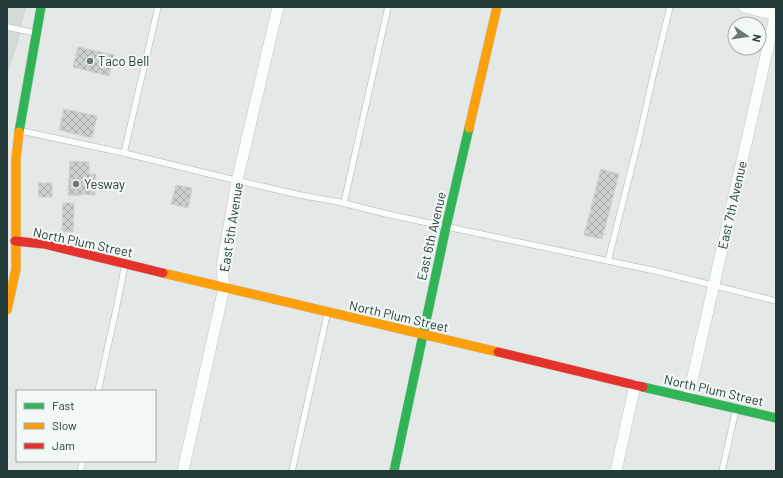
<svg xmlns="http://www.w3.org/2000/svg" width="783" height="478" viewBox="0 0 783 478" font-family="Barlow,sans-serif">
  <defs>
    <pattern id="building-cross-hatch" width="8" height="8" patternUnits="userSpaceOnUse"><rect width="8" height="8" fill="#ccd0cf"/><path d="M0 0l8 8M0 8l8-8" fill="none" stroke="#a5aaa9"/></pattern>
  </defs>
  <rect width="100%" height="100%" fill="#e4e9e8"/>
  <!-- built -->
  <path fill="#d2dad8" d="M7,7H26L18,43L12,60L7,75Z"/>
  <!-- building -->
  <path fill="url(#building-cross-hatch)" stroke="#cdd2d1" d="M78,47L114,55L109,76L73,67Z
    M64,109L97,116L92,138L59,130Z
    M70,161L89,162V174H96L95,195L81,194V196L68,195Z
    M601,169L619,174L602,239L584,235Z
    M39,183H52V197H38Z
    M176,185L192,188L188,208L171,204Z
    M63,203H74L73,232L62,231Z"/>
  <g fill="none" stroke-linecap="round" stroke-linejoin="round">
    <defs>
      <path id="lane" d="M7,27L36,33
        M22,131L124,153L222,177L300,195L339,202L391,215L656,271L776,301
        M124,153L158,7
        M344,203L388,7
        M608,261L639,138L653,76L670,7
        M98,391L116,310L125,264
        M80,471L83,461
        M292,471L327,315
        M722,471L736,409"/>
      <path id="street" d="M744,7L776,15
        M688,398L776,12
        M183,471L224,288L222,267L237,181L278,7
        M616,471L635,385"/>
      <path id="fast" d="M19,132L41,7
        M643,387L776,418
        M394,471L446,227L469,128"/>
      <path id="slow" d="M469,128L497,7
        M163,273L498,352
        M7,310L16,269V159L19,132"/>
      <path id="jam" d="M15,241L44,244L163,273
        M498,352L643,387"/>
    </defs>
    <!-- lane casing -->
    <use href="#lane" stroke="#c1c6c5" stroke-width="7"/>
    <!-- street casing -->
    <use href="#street" stroke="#c1c6c5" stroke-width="12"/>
    <!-- fast casing -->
    <use href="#fast" stroke="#c0c7c5" stroke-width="10"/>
    <!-- slow casing -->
    <use href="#slow" stroke="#c0c7c5" stroke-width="10"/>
    <!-- jam casing -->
    <use href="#jam" stroke="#c0c7c5" stroke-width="10"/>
    <!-- lane -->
    <use href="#lane" stroke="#fbfcfc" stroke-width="5.5"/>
    <!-- street -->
    <use href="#street" stroke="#fbfcfc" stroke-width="11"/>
    <!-- fast -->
    <use href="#fast" stroke="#30b455" stroke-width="9"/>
    <!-- slow -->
    <use href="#slow" stroke="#ff9f0a" stroke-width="9"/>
    <!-- jam -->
    <use href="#jam" stroke="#e5322d" stroke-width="9"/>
  </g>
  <!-- markers -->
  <g fill="#677877" stroke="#f2f8f6" stroke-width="1.5">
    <circle cx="90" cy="61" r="4"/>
    <circle cx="76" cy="184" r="4"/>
  </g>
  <g text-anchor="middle" stroke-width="4" stroke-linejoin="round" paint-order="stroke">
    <!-- poi labels -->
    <g font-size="13" fill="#243b3a" stroke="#f2f8f6" text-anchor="start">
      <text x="98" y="66">Taco Bell</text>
      <text x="84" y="189">Yesway</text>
    </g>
    <!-- street labels -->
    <g font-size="13" fill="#243b3a" stroke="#f2f8f6">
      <text transform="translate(732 205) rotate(-77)" y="5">East 7th Avenue</text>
      <text transform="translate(231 227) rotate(-81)" y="5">East 5th Avenue</text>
      <text transform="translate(431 236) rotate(-77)" y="5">East 6th Avenue</text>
      <text transform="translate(83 242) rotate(12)" y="5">North Plum Street</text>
      <text transform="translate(399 316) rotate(13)" y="5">North Plum Street</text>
      <text transform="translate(714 390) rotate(13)" y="5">North Plum Street</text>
    </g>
  </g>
  <!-- border -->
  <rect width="783" height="478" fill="none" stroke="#243b3a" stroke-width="16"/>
  <!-- legend -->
  <rect x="16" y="390" width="140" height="72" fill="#f2f8f6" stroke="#a0acab"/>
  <rect x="24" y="403" width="20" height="6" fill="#30b455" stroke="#a0acab"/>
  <text x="52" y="410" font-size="12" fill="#243b3a">Fast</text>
  <rect x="24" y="423" width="20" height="6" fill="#ff9f0a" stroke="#a0acab"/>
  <text x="52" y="430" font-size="12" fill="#243b3a">Slow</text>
  <rect x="24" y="443" width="20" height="6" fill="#e5322d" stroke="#a0acab"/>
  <text x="52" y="450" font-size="12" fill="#243b3a">Jam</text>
  <!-- north arrow -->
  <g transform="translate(747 36) rotate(103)"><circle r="19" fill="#f2f8f6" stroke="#a0acab"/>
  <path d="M0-3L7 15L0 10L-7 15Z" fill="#677877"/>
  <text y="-6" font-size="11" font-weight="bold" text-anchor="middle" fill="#243b3a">N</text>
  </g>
</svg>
